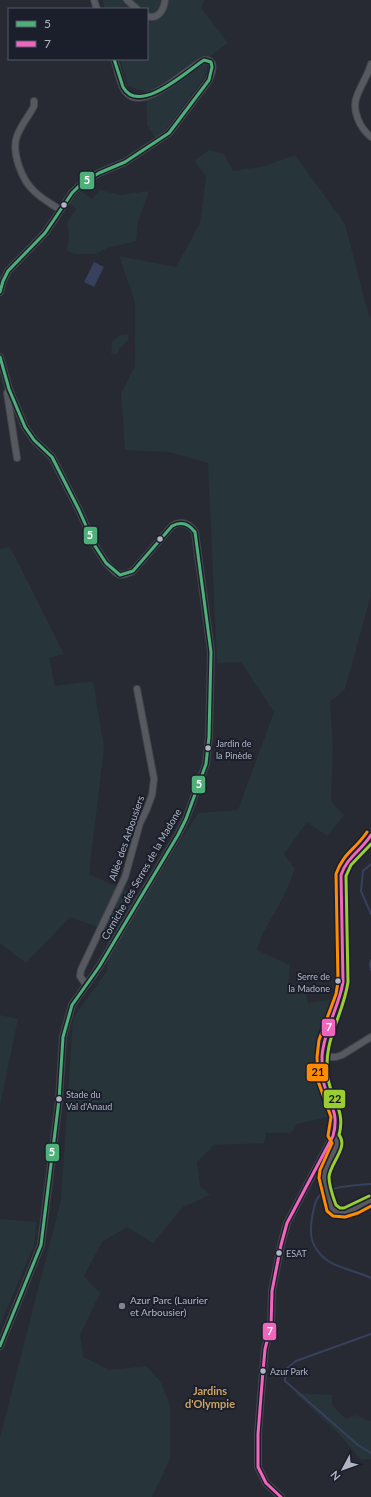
<svg xmlns="http://www.w3.org/2000/svg" width="371" height="1497" viewBox="0 0 371 1497" font-family="Lato,sans-serif">
  <rect width="100%" height="100%" fill="#272a32"/>
  <!-- green -->
  <path fill="#27343a" d="M102,0H205L201,8L228,43L209,57L206,75L163,133L156,139L147,125L146,92L128,86L120,59H147V9H105Z
    M209,150L224,154L233,171L265,166L295,155L345,224L369,317L371,318V595L345,689L330,702L333,747L331,801L344,815L327,836L307,822L284,854L295,869L283,898L263,933L257,950L290,965L288,988L305,987L308,1003L336,999C325,1028 311,1059 321,1091C324,1099 329,1107 333,1116L297,1124L291,1133H266L264,1143L214,1145L197,1162L200,1186L210,1195L183,1207L153,1243L127,1227L102,1242L84,1276L100,1293L80,1335L83,1357L109,1370L146,1366L161,1382L170,1405V1459L152,1497H0V1437L61,1200L73,1018L107,971L108,931L70,917L26,963L0,943V549L10,547L64,654L49,658L55,686L93,681L104,747L89,874L144,899L198,813L238,810L274,712L241,662L217,663L208,463L168,452L125,450L121,394L135,366V302L119,256L176,267L200,223L206,176L194,161Z
    M100,190L121,195L149,191L138,223L136,241L107,248L96,254H75L67,251L69,236L67,222L76,209L69,204L81,191L92,199Z
    M128,334L129,340L119,349L118,354H111L112,342L120,335Z
    M0,1015L18,1019L0,1106Z
    M0,1219L37,1222L34,1246L0,1325Z
    M295,1393L332,1395V1405L346,1419L355,1415L371,1421V1459L361,1460L338,1433Z"/>
  <!-- water -->
  <path fill="#37405c" d="M94,262L104,267L94,287L84,282Z"/>
  <g fill="none" stroke-linecap="round" stroke-linejoin="round">
    <!-- stream -->
    <path stroke="#37405c" stroke-width="2" d="M371,864L363,871L361,891L371,914
      M371,960L370,964L371,970
      M371,1184C357,1185 331,1186 320,1195C315,1200 315,1205 313,1212C309,1233 309,1247 328,1261C338,1268 359,1272 371,1278
      M371,1334L296,1361L286,1369L285,1381L358,1445L371,1453"/>
    <defs>
      <path id="minor" d="M94,0L97,9
        M127,0L137,9
        M147,16C158,20 164,10 165,0
        M371,64C368,75 361,85 357,96C351,110 360,128 371,137
        M34,101V106C29,116 21,125 17,136C11,152 22,181 35,192C42,199 52,204 60,210
        M0,292L3,281L8,271L45,233L72,193L81,184L99,173L125,162L169,133L209,80C212,73 217,59 204,60C187,68 142,115 125,91C119,82 118,69 114,59
        M0,357L9,389L25,427L34,440L52,457L79,510L95,546L106,563L115,572L120,575L126,574L133,571L172,526C181,520 190,524 195,532L211,652L209,737L206,764L186,819L178,835L99,967L72,1005L63,1037L59,1100L41,1245L0,1346
        M9,389L7,393L17,458
        M86,985L80,976L81,970L125,877L140,823L146,811L152,795L154,779L137,689
        M322,1057H336L342,1055L371,1037
        M333,1136L336,1139L337,1143L325,1172L324,1178L331,1208C340,1221 361,1205 371,1200
        M281,1497L266,1483L258,1467V1434L263,1371L265,1349L271,1326L272,1291L281,1245L287,1223L333,1136L335,1129L336,1116L323,1080L322,1057L324,1041L341,995L343,982V939L341,875C346,853 362,853 371,835"/>
    </defs>
    <!-- minor casing -->
    <use href="#minor" stroke="#43454b" stroke-width="8"/>
    <!-- minor -->
    <use href="#minor" stroke="#575961" stroke-width="6"/>
    <defs>
      <path id="bus-1" d="M0,292L3,281L8,271L45,233L72,193L81,184L99,173L125,162L169,133L209,80L212,67L211,62L204,60C187,71 139,116 123,87L114,59
        M0,357L9,389L25,427L34,440L52,457L79,510L95,546L106,563L120,575L133,571L172,526C181,521 189,524 195,532L211,652L209,737L206,764L186,819L178,835L99,967L72,1005L63,1037L59,1100L41,1245L0,1346"/>
      <path id="bus-2" d="M281,1497L266,1483L258,1467V1434L263,1371L265,1349L271,1326L272,1291L281,1245L287,1223L333,1136C340,1111 328,1103 323,1080C322,1073 322,1063 322,1056C324,1030 339,1007 343,982L341,875C347,857 361,851 371,835"/>
      <path id="bus-3" d="M367,832C356,849 343,853 336,874L338,982L336,994L319,1040L317,1057L318,1081L331,1117L328,1136L332,1143L320,1170L319,1178L327,1211L333,1216L345,1217L358,1213L371,1206"/>
      <path id="bus-4" d="M369,1196L344,1208H340L336,1205C333,1197 329,1186 329,1177C330,1163 349,1147 339,1135C346,1110 331,1100 328,1078C322,1041 343,1017 348,982L346,876L351,865L371,844"/>
    </defs>
    <!-- bus-1 casing -->
    <use href="#bus-1" stroke="#1b1f2c" stroke-width="6"/>
    <!-- bus-2 casing -->
    <use href="#bus-2" stroke="#1b1f2c" stroke-width="6"/>
    <!-- bus-3 casing -->
    <use href="#bus-3" stroke="#1b1f2c" stroke-width="6"/>
    <!-- bus-4 casing -->
    <use href="#bus-4" stroke="#1b1f2c" stroke-width="6"/>
    <!-- bus-1 -->
    <use href="#bus-1" stroke="#4faf79" stroke-width="3"/>
    <!-- bus-2 -->
    <use href="#bus-2" stroke="#f165bd" stroke-width="3"/>
    <!-- bus-3 -->
    <use href="#bus-3" stroke="#ff8c00" stroke-width="3"/>
    <!-- bus-4 -->
    <use href="#bus-4" stroke="#9acd32" stroke-width="3"/>
  </g>
  <!-- markers -->
  <g fill="#b1b5c4" stroke="#1b1f2c" stroke-width="1.5">
    <circle cx="64" cy="205" r="3.5"/>
    <circle cx="160" cy="539" r="3.5"/>
    <circle cx="208" cy="748" r="3.5"/>
    <circle cx="338" cy="981" r="3.5"/>
    <circle cx="59" cy="1099" r="3.5"/>
    <circle cx="279" cy="1253" r="3.5"/>
    <circle cx="263" cy="1371" r="3.5"/>
  </g>
  <circle fill="#818491" stroke="#1b1f2c" stroke-width="1.5" cx="122" cy="1306" r="4"/>
  <g text-anchor="middle" stroke-width="4" stroke-linejoin="round" paint-order="stroke">
    <!-- bus labels -->
    <g font-size="9" fill="#b1b5c4" stroke="#1b1f2c" text-anchor="start">
      <text x="216" y="747">Jardin de<tspan x="216" dy="12">la Pinède</tspan></text>
      <text x="330" y="980" text-anchor="end">Serre de<tspan x="330" dy="12">la Madone</tspan></text>
      <text x="66" y="1098">Stade du<tspan x="66" dy="12">Val d'Anaud</tspan></text>
      <text x="286" y="1257">ESAT</text>
      <text x="270" y="1375">Azur Park</text>
    </g>
    <!-- street labels -->
    <g font-size="10" fill="#b1b5c4" stroke="#1b1f2c">
      <text transform="translate(126 838) rotate(-71)" y="4">Allée des Arbousiers</text>
      <text transform="translate(141 874) rotate(-60)" y="4">Corniche des Serres de la Madone</text>
    </g>
    <!-- poi labels -->
    <g font-size="10" fill="#b1b5c4" stroke="#1b1f2c" text-anchor="start">
      <text x="130" y="1304">Azur Parc (Laurier<tspan x="130" dy="12">et Arbousier)</tspan></text>
    </g>
    <!-- neighbourhood labels -->
    <g font-size="11" font-weight="bold" fill="#cba364" stroke="#1b1f2c">
      <text x="210" y="1395">Jardins<tspan x="210" dy="13">d'Olympie</tspan></text>
    </g>
  </g>
  <g stroke="#1b1f2c" stroke-width="1.5">
    <rect x="79" y="171" width="16" height="19" rx="4" fill="#4faf79"/>
    <rect x="83" y="526" width="15" height="19" rx="4" fill="#4faf79"/>
    <rect x="191" y="775" width="15" height="19" rx="4" fill="#4faf79"/>
    <rect x="321" y="1018" width="15" height="19" rx="4" fill="#f165bd"/>
    <rect x="306" y="1063" width="23" height="19" rx="4" fill="#ff8c00"/>
    <rect x="323" y="1089" width="23" height="20" rx="4" fill="#9acd32"/>
    <rect x="45" y="1143" width="15" height="19" rx="4" fill="#4faf79"/>
    <rect x="262" y="1322" width="15" height="19" rx="4" fill="#f165bd"/>
  </g>
  <g font-size="11" text-anchor="middle" font-weight="bold" fill="#fff">
    <text x="87" y="184">5</text>
    <text x="90" y="539">5</text>
    <text x="199" y="788">5</text>
    <text x="329" y="1031">7</text>
    <text x="52" y="1156">5</text>
    <text x="270" y="1335">7</text>
  </g>
  <g font-size="11" text-anchor="middle" font-weight="bold" fill="#111">
    <text x="318" y="1076">21</text>
    <text x="335" y="1103">22</text>
  </g>
  <!-- legend -->
  <rect x="8" y="8" width="140" height="52" fill="#1b1f2c" stroke="#575b69"/>
  <rect x="16" y="21" width="20" height="6" fill="#4faf79" stroke="#575b69"/>
  <text x="44" y="28" font-size="12" fill="#b1b5c4">5</text>
  <rect x="16" y="41" width="20" height="6" fill="#f165bd" stroke="#575b69"/>
  <text x="44" y="48" font-size="12" fill="#b1b5c4">7</text>
  <!-- north arrow -->
  <g transform="translate(343 1469) rotate(229)" stroke="#1b1f2c" stroke-width="3" paint-order="stroke">
  <path d="M0-3L7 15L0 10L-7 15Z" fill="#b1b5c4"/>
  <text y="-6" font-size="11" font-weight="bold" text-anchor="middle" fill="#b1b5c4">N</text>
  </g>
</svg>
